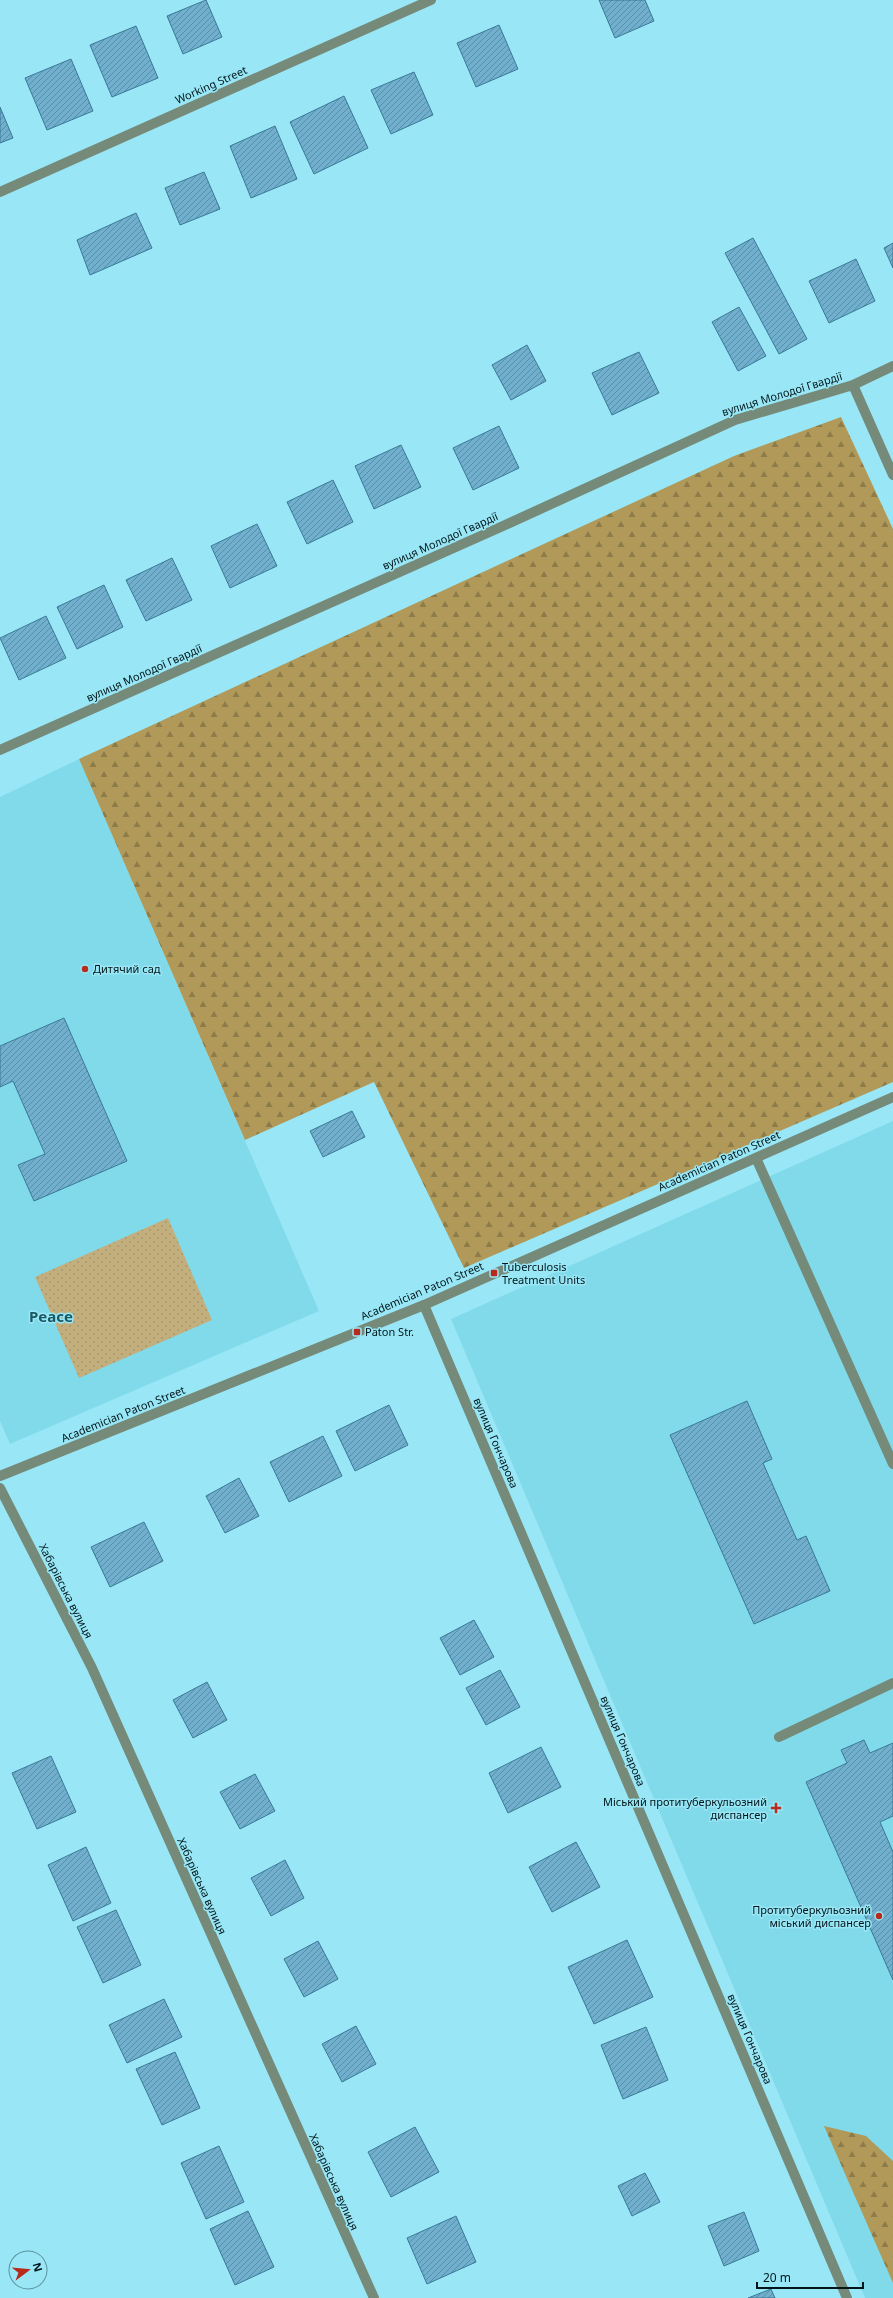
<svg xmlns="http://www.w3.org/2000/svg" width="893" height="2298" viewBox="0 0 893 2298" font-family="'Noto Sans',sans-serif">
  <defs>
    <pattern id="forest-firs" width="22" height="20" patternUnits="userSpaceOnUse"><rect width="22" height="20" fill="#b09959"/><path d="M5 1l3.5 6h-7zM16 11l3.5 6h-7z" fill="#8d7c49"/></pattern>
    <pattern id="park-dots" width="8" height="8" patternUnits="userSpaceOnUse"><rect width="8" height="8" fill="#c2af7d"/><path d="M2 2h.1M6 6h.1" fill="none" stroke="#a5966b" stroke-width="1.8" stroke-linecap="round"/></pattern>
    <pattern id="building-hatch" width="6" height="6" patternUnits="userSpaceOnUse"><rect width="6" height="6" fill="#70afce"/><path d="M-1 1l2-2M0 6l6-6M5 7l2-2" fill="none" stroke="#5a8da6"/></pattern>
  </defs>
  <rect width="100%" height="100%" fill="#99e7f6"/>
  <!-- built -->
  <path fill="#81daea" d="M79,759L319,1311L10,1444L0,1421V797Z
    M893,1121V2298H865L451,1319Z"/>
  <!-- forest -->
  <path fill="url(#forest-firs)" d="M841,417L893,529V1082L464,1268L374,1082L245,1140L79,759L734,456Z
    M824,2126L866,2136L893,2161V2283Z"/>
  <!-- park -->
  <path fill="url(#park-dots)" d="M168,1218L212,1320L79,1378L35,1277Z"/>
  <!-- building -->
  <path fill="url(#building-hatch)" stroke="#397996" d="M206,0L222,37L183,54L167,16Z
    M599,0H645L654,21L615,38Z
    M499,25L518,69L476,87L457,43Z
    M136,26L158,78L112,97L90,45Z
    M71,59L93,111L47,130L25,78Z
    M414,72L433,115L391,134L371,90Z
    M344,96L368,148L314,174L290,122Z
    M0,107L13,138L0,143Z
    M275,126L297,179L251,198L230,146Z
    M204,172L220,209L180,225L165,188Z
    M136,213L152,248L90,275L77,240Z
    M753,238L807,339L779,354L725,253Z
    M893,243V268L884,248Z
    M856,259L875,301L829,323L809,281Z
    M739,307L766,356L738,371L712,322Z
    M527,345L546,381L511,400L492,365Z
    M639,352L659,393L612,415L592,373Z
    M499,426L519,468L473,490L453,448Z
    M401,445L421,487L374,509L355,466Z
    M333,480L353,522L307,544L287,502Z
    M257,524L277,566L230,588L211,546Z
    M172,558L192,600L146,621L126,580Z
    M104,585L123,627L77,649L57,607Z
    M46,616L66,658L19,680L0,638Z
    M64,1018L127,1161L34,1201L18,1165L45,1154L13,1081L0,1087V1046Z
    M352,1111L365,1137L323,1157L310,1131Z
    M747,1401L772,1459L763,1463L797,1540L806,1536L830,1591L754,1624L670,1435Z
    M389,1405L408,1445L355,1471L336,1431Z
    M323,1436L342,1476L289,1502L270,1462Z
    M239,1478L259,1516L225,1533L206,1496Z
    M144,1522L163,1561L110,1587L91,1547Z
    M474,1620L494,1657L460,1675L440,1638Z
    M500,1670L520,1707L486,1725L466,1688Z
    M207,1682L227,1720L193,1738L173,1700Z
    M864,1740L870,1753L893,1743V1816L880,1822L893,1852V1980L806,1782L847,1763L841,1750Z
    M541,1747L561,1787L508,1813L489,1773Z
    M51,1756L76,1812L37,1829L12,1773Z
    M255,1774L275,1811L240,1829L220,1792Z
    M576,1842L600,1887L552,1912L529,1867Z
    M86,1847L111,1903L73,1921L48,1865Z
    M285,1860L304,1898L271,1916L251,1878Z
    M116,1910L141,1965L103,1983L77,1927Z
    M627,1940L653,1997L594,2024L568,1967Z
    M318,1941L338,1979L304,1997L284,1959Z
    M164,1999L182,2037L127,2063L109,2025Z
    M356,2026L376,2064L342,2082L322,2044Z
    M646,2027L668,2080L623,2099L601,2045Z
    M175,2052L200,2108L162,2125L136,2069Z
    M415,2127L439,2172L391,2197L368,2152Z
    M219,2146L244,2202L206,2219L181,2163Z
    M645,2173L660,2202L632,2216L618,2186Z
    M248,2211L274,2267L235,2285L210,2229Z
    M744,2212L759,2251L724,2266L708,2226Z
    M456,2216L476,2262L427,2284L407,2238Z
    M771,2289L775,2298H748Z"/>
  <g fill="none" stroke-linecap="round" stroke-linejoin="round">
    <!-- service -->
    <path stroke="#758a79" stroke-width="10" d="M756,1158L893,1464
      M779,1737L893,1683"/>
    <!-- minor -->
    <path stroke="#758a79" stroke-width="10" d="M0,192L431,0
      M853,385L893,475
      M0,750L503,526L735,420L853,385L893,366
      M424,1305L847,2298
      M0,1488L92,1668L374,2298"/>
    <!-- tertiary -->
    <path stroke="#758a79" stroke-width="10" d="M0,1476L424,1305L893,1097"/>
  </g>
  <!-- markers -->
  <g fill="#b82b1c" stroke="#99e7f6" stroke-width="1.5">
    <circle cx="85" cy="969" r="4"/>
    <rect x="490" y="1269" width="8" height="8" rx="2"/>
    <rect x="353" y="1328" width="8" height="8" rx="2"/>
    <path d="M774 1802h4v4h4v4h-4v4h-4v-4h-4v-4h4z"/>
    <circle cx="879" cy="1916" r="4"/>
  </g>
  <g text-anchor="middle" stroke-width="3" stroke-linejoin="round" paint-order="stroke">
    <!-- street labels -->
    <g font-size="11" fill="#00161a" stroke="#99e7f6">
      <text transform="translate(211 85) rotate(-24)" y="4">Working Street</text>
      <text transform="translate(782 394) rotate(-17)" y="4">вулиця Молодої Гвардії</text>
      <text transform="translate(440 541) rotate(-24)" y="4">вулиця Молодої Гвардії</text>
      <text transform="translate(144 673) rotate(-24)" y="4">вулиця Молодої Гвардії</text>
      <text transform="translate(719 1161) rotate(-24)" y="4">Academician Paton Street</text>
      <text transform="translate(422 1291) rotate(-23)" y="4">Academician Paton Street</text>
      <text transform="translate(123 1414) rotate(-22)" y="4">Academician Paton Street</text>
      <text transform="translate(496 1443) rotate(67)" y="4">вулиця Гончарова</text>
      <text transform="translate(66 1591) rotate(63)" y="4">Хабарівська вулиця</text>
      <text transform="translate(623 1741) rotate(67)" y="4">вулиця Гончарова</text>
      <text transform="translate(202 1886) rotate(66)" y="4">Хабарівська вулиця</text>
      <text transform="translate(750 2039) rotate(67)" y="4">вулиця Гончарова</text>
      <text transform="translate(334 2182) rotate(66)" y="4">Хабарівська вулиця</text>
    </g>
    <!-- poi labels -->
    <g font-size="11" fill="#00161a" stroke="#99e7f6" text-anchor="start">
      <text x="93" y="973">Дитячий сад</text>
      <text x="502" y="1271">Tuberculosis<tspan x="502" dy="13">Treatment Units</tspan></text>
      <text x="365" y="1336">Paton Str.</text>
      <text x="767" y="1806" text-anchor="end">Міський протитуберкульозний<tspan x="767" dy="13">диспансер</tspan></text>
      <text x="871" y="1914" text-anchor="end">Протитуберкульозний<tspan x="871" dy="13">міський диспансер</tspan></text>
    </g>
    <!-- district labels -->
    <g font-size="15" font-weight="bold" fill="#1b5963" stroke="#99e7f6">
      <text x="51" y="1322">Peace</text>
    </g>
  </g>
  <!-- north arrow -->
  <g transform="translate(28 2270) rotate(74)"><circle r="19" fill="#99e7f6" stroke="#5c939e"/>
  <path d="M0-3L7 15L0 10L-7 15Z" fill="#b82b1c"/>
  <text y="-6" font-size="11" font-weight="bold" text-anchor="middle" fill="#00161a">N</text>
  </g>
  <!-- scale -->
  <path d="M757 2282v6h106v-6" fill="none" stroke="#00161a" stroke-width="2"/>
  <text x="763" y="2282" font-size="12" fill="#00161a" stroke="#99e7f6" stroke-width="3" paint-order="stroke">20 m</text>
</svg>
